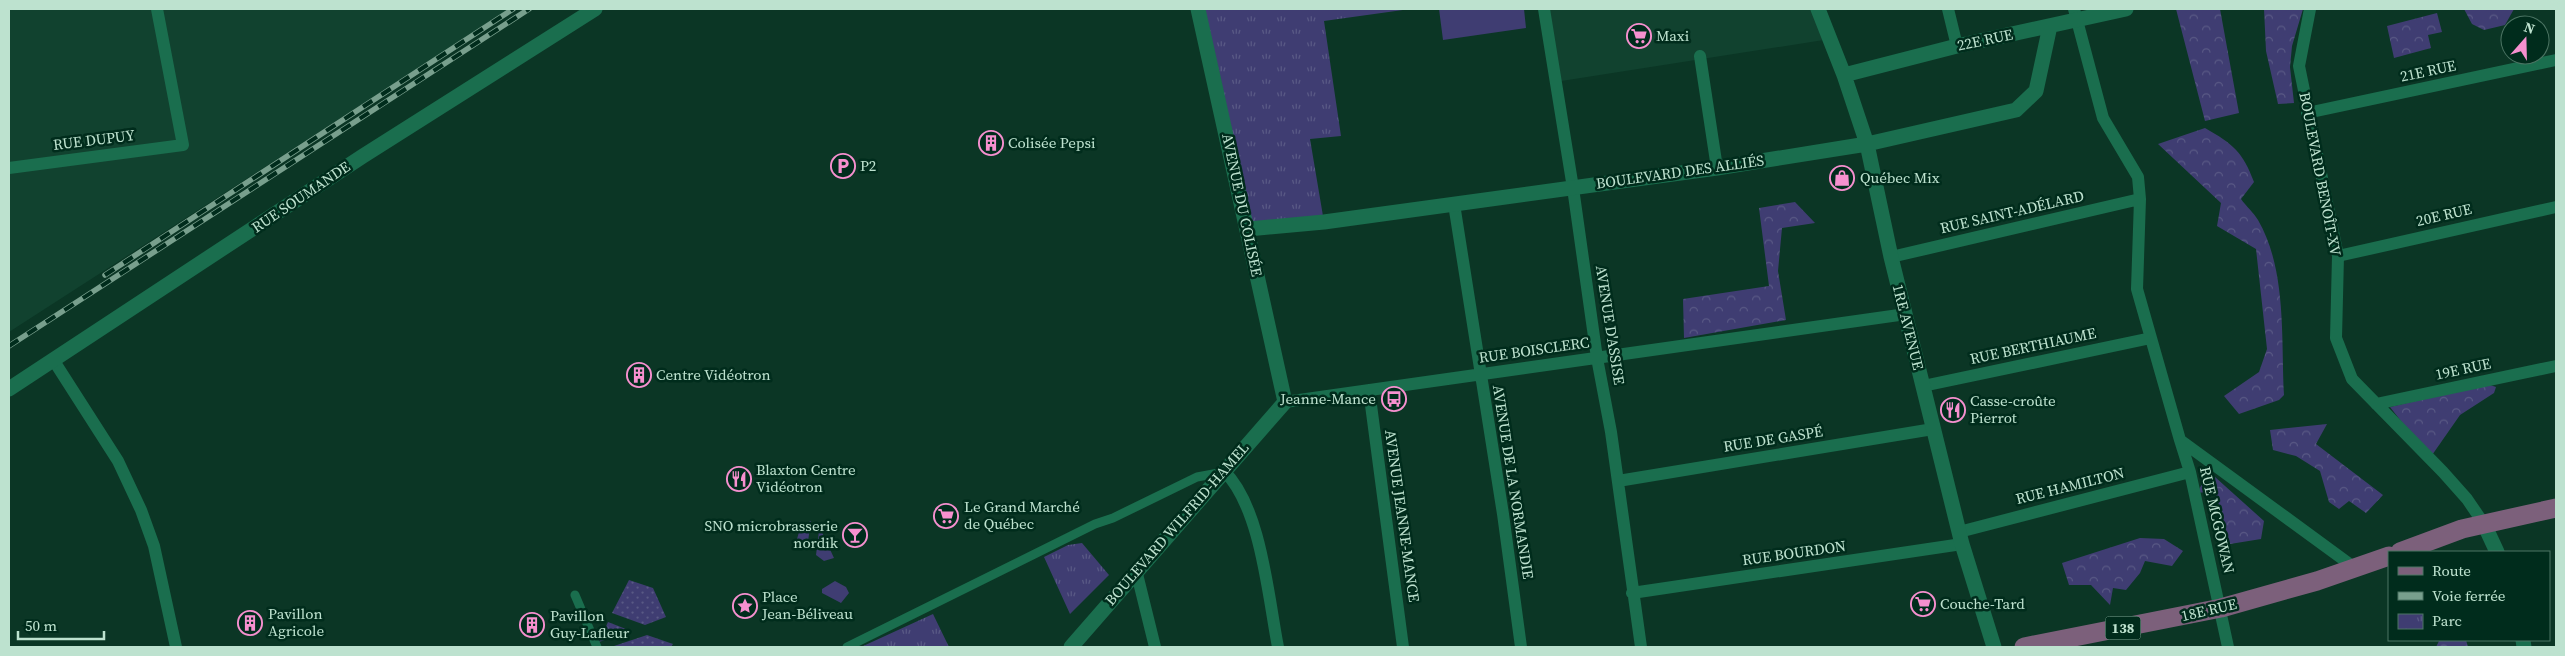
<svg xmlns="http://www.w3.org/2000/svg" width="2565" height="656" viewBox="0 0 2565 656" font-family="'Source Serif 4',serif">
  <defs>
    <pattern id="grass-dots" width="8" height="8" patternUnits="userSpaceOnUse" patternTransform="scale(1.25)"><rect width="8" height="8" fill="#3f3d72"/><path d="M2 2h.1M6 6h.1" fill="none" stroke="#595985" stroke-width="1.8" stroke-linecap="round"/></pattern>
    <pattern id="forest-crowns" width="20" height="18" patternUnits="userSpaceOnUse" patternTransform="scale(1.25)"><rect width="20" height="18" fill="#3f3d72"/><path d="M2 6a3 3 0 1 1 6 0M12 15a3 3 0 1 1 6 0" fill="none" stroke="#595985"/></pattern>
    <pattern id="park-tufts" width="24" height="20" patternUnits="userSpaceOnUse" patternTransform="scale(1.25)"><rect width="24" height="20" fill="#3f3d72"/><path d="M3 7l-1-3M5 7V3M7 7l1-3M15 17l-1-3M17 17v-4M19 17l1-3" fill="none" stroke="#595985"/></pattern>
  </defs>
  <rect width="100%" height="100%" fill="#0b3625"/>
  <!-- built -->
  <path fill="#11422f" d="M9,9H510L9,332Z
    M1543,9H1818L1830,39L1555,82Z"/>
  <!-- grass -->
  <path fill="url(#grass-dots)" d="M629,580L653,588L666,617L645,625L612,613Z
    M608,622L631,631L599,642Z
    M647,635L673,644L671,647H611Z"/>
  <!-- forest -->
  <path fill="url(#forest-crowns)" d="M2176,9H2220L2239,113L2205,121Z
    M2264,9H2303L2292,46L2290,67L2294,103L2278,104L2266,51Z
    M2464,9H2514L2505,25L2484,30L2472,24Z
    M2437,13L2442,32L2428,35L2431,48L2394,58L2387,26Z
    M2205,128C2233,144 2243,152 2254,182L2241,199C2246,206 2254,213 2258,220C2287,270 2281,339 2284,395L2279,400L2239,414L2224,396L2259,372L2267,349L2256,249L2217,226L2221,203L2158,144Z
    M1795,202L1815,223L1782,228L1778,271L1786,320L1684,338L1683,299L1769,286L1759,208Z
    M2487,384L2496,387L2494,393L2460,415L2430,458L2390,407Z
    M2327,424L2316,444L2383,495L2366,513L2349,501L2339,509L2329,502L2320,471L2296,456L2273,450L2270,430Z
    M2215,477L2264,521L2261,539L2230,544L2215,491L2197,493L2202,484Z
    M2140,538L2164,539L2183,551L2172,566L2145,561L2140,573L2126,590L2113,588L2110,605L2091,585H2069L2062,563Z
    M2437,640H2466L2468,647H2436L2439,641Z"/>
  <!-- park -->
  <path fill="url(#park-tufts)" d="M1195,9H1410L1324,21L1341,136L1310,139L1324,222L1248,229Z
    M1082,543L1109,575L1070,614L1044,557L1068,545Z
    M933,614L949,647H861Z"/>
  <!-- garden -->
  <path fill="#3f3d72" d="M1439,9H1524L1526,28L1443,40Z
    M811,521L807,548L797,539L801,525Z
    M821,530L834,558L824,561L816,555L819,531Z
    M835,581L846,587L849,593L841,603L822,593V589Z"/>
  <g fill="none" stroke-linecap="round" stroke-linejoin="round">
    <!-- pedestrian -->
    <path stroke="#1a6e4e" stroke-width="9" d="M575,595L597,647
      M847,647L1095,524L1113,518L1197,477L1224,472"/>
    <!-- minor -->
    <path stroke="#1a6e4e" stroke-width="12" d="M1544,9L1573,188L1597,358L1611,432L1641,647
      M1948,9L1957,46
      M2074,9L2103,118L2138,177L2140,199L2137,289L2180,440L2355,568
      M2310,9L2299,66L2338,256L2336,338L2352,379L2443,472L2467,499L2484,524
      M1700,56L1717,168
      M2307,113L2556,60
      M9,168L183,145L157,9
      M1454,204L1503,514L1521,647
      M2338,256L2556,207
      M1891,257L2140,199
      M54,361L118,461L141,510L154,546L176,647
      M1923,386L2151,338
      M1369,390L1403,647
      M1285,402L1906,314
      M2376,404L2556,366
      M2180,440L2190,472L2228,647
      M1224,471C1261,507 1268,596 1278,647
      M1618,481L1933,429
      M1959,532L2190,472
      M1136,570L1155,647
      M1632,593L1962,544"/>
    <!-- tertiary -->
    <path stroke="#1a6e4e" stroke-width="15" d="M1818,9L1844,75L1867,144L1891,257L1962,544L1994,647
      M1844,75L1957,46L2126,9
      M1248,229L1324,222L1717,168L1867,144L2016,110L2036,91L2050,26
      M9,389L363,156L595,9
      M2484,524L2497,552
      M2523,640L2524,647
      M1071,647L1285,402L1198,9"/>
    <!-- primary -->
    <path stroke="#7c607b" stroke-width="19" d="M2400,552L2462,529L2556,508
      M2024,647L2221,608L2317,581L2389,556"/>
    <defs>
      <path id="rail" d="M105,275L513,9
        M9,346L529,9"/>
    </defs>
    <!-- rail casing -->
    <use href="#rail" stroke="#789f8d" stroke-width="5.5"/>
    <!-- rail -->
    <use href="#rail" stroke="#002c1c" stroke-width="4" stroke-dasharray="11" stroke-linecap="butt"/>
  </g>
  <!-- icons -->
  <defs>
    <symbol id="supermarket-ring" viewBox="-11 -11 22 22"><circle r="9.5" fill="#002c1c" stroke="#f690cf" stroke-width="1.5"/><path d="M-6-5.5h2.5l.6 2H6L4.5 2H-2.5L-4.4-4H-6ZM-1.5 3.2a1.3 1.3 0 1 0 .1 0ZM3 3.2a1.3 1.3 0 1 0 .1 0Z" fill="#f690cf"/></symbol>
    <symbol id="building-ring" viewBox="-11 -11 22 22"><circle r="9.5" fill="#002c1c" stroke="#f690cf" stroke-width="1.5"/><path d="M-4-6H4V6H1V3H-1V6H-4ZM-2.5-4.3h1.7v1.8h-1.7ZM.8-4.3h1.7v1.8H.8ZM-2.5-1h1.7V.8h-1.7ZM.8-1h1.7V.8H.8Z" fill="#f690cf"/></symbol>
    <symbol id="parking-ring" viewBox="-11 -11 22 22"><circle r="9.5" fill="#002c1c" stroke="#f690cf" stroke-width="1.5"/><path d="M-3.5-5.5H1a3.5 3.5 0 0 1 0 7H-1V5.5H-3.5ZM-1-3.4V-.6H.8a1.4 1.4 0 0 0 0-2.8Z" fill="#f690cf"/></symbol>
    <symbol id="shop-ring" viewBox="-11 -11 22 22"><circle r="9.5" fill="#002c1c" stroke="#f690cf" stroke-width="1.5"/><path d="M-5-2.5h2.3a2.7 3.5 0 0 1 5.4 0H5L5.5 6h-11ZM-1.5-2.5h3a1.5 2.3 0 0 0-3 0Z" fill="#f690cf"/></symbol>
    <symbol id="bus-ring" viewBox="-11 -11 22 22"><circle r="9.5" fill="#002c1c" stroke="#f690cf" stroke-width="1.5"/><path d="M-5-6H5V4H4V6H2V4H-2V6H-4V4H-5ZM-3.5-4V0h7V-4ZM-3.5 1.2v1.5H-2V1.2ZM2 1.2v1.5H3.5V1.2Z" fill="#f690cf"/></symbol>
    <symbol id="restaurant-ring" viewBox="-11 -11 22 22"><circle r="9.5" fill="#002c1c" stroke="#f690cf" stroke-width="1.5"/><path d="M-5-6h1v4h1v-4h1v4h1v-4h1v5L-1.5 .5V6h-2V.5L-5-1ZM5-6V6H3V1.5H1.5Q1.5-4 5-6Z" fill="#f690cf"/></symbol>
    <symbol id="bar-ring" viewBox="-11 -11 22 22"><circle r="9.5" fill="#002c1c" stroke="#f690cf" stroke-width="1.5"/><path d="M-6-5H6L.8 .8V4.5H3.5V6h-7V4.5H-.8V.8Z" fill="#f690cf"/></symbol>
    <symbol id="sight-ring" viewBox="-11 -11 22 22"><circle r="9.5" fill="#002c1c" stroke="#f690cf" stroke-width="1.5"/><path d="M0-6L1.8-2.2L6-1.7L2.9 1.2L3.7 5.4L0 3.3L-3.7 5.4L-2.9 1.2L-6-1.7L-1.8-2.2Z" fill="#f690cf"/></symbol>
  </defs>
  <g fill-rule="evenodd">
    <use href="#supermarket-ring" x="1625" y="22" width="28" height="28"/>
    <use href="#building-ring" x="977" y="129" width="28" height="28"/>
    <use href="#parking-ring" x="829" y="152" width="28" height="28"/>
    <use href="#shop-ring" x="1828" y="164" width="28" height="28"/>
    <use href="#building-ring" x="625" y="361" width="28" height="28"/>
    <use href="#bus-ring" x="1380" y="385" width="28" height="28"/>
    <use href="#restaurant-ring" x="1939" y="396" width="28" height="28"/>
    <use href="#restaurant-ring" x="725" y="465" width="28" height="28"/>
    <use href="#supermarket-ring" x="932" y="502" width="28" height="28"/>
    <use href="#bar-ring" x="841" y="521" width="28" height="28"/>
    <use href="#supermarket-ring" x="1909" y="590" width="28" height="28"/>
    <use href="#sight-ring" x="731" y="592" width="28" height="28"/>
    <use href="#building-ring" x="236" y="609" width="28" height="28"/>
    <use href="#building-ring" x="518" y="611" width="28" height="28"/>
  </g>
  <g text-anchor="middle" stroke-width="5" stroke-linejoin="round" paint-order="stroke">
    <!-- shield labels -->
    <rect fill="#002c1c" stroke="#84ab99" stroke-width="1" x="2105.5" y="616.5" width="35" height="23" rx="4"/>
    <g font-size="14" font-weight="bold" fill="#bde2cf">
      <text x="2123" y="633">138</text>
    </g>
    <!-- poi labels -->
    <g font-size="15" fill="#bde2cf" stroke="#002c1c" text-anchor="start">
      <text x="1656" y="41">Maxi</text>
      <text x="1008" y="148">Colisée Pepsi</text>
      <text x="860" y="171">P2</text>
      <text x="1860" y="183">Québec Mix</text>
      <text x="656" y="380">Centre Vidéotron</text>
      <text x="1376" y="404" text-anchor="end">Jeanne-Mance</text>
      <text x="1970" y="406">Casse-croûte<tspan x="1970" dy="17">Pierrot</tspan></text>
      <text x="756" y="475">Blaxton Centre<tspan x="756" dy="17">Vidéotron</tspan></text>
      <text x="964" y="512">Le Grand Marché<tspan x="964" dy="17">de Québec</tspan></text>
      <text x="838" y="531" text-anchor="end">SNO microbrasserie<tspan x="838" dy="17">nordik</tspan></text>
      <text x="762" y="602">Place<tspan x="762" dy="17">Jean-Béliveau</tspan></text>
      <text x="1940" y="609">Couche-Tard</text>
      <text x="268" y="619">Pavillon<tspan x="268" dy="17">Agricole</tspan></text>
      <text x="550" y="621">Pavillon<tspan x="550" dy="17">Guy-Lafleur</tspan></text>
    </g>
    <!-- street labels -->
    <g font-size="15" fill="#bde2cf" stroke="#002c1c">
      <text transform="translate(1985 40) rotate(-12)" y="5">22E RUE</text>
      <text transform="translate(2428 71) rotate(-12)" y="5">21E RUE</text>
      <text transform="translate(94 140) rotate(-7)" y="5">RUE DUPUY</text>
      <text transform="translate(1680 172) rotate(-8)" y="5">BOULEVARD DES ALLIÉS</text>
      <text transform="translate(2320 174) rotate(79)" y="5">BOULEVARD BENOÎT-XV</text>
      <text transform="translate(301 197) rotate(-34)" y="5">RUE SOUMANDE</text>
      <text transform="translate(1242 205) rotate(78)" y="5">AVENUE DU COLISÉE</text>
      <text transform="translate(2012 212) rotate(-13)" y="5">RUE SAINT-ADÉLARD</text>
      <text transform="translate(2444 215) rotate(-13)" y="5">20E RUE</text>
      <text transform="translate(1610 325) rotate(81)" y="5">AVENUE D'ASSISE</text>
      <text transform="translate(1908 327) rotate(76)" y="5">1RE AVENUE</text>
      <text transform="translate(2033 346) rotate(-12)" y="5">RUE BERTHIAUME</text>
      <text transform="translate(1534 350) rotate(-8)" y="5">RUE BOISCLERC</text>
      <text transform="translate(2463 369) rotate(-12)" y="5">19E RUE</text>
      <text transform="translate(1773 439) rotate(-9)" y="5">RUE DE GASPÉ</text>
      <text transform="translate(1513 482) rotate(81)" y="5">AVENUE DE LA NORMANDIE</text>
      <text transform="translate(2070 486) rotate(-14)" y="5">RUE HAMILTON</text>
      <text transform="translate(1402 516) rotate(82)" y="5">AVENUE JEANNE-MANCE</text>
      <text transform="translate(2217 520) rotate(77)" y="5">RUE MCGOWAN</text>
      <text transform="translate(1177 524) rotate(-49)" y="5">BOULEVARD WILFRID-HAMEL</text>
      <text transform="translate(1794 553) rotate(-8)" y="5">RUE BOURDON</text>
      <text transform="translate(2209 610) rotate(-13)" y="5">18E RUE</text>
    </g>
  </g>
  <!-- border -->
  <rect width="2565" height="656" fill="none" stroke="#bde2cf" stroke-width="20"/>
  <!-- legend -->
  <rect x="2388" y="551" width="162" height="90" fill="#002c1c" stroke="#4c7564"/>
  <rect x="2398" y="567" width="25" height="8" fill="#7c607b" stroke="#4c7564"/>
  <text x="2432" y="576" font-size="15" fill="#bde2cf">Route</text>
  <rect x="2398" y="592" width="25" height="8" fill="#789f8d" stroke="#4c7564"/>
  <text x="2432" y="601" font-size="15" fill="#bde2cf">Voie ferrée</text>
  <rect x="2398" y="614" width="25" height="15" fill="url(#park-tufts)" stroke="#4c7564"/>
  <text x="2432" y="626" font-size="15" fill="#bde2cf">Parc</text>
  <!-- north arrow -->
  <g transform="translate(2525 40) rotate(20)"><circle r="24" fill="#002c1c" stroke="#4c7564"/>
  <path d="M0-4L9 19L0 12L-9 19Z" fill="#f690cf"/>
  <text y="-8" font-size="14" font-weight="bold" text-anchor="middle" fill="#bde2cf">N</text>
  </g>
  <!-- scale -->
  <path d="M18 631v8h86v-8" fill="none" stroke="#bde2cf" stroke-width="2.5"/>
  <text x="25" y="631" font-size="15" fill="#bde2cf" stroke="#002c1c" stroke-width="4" paint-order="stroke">50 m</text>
</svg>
